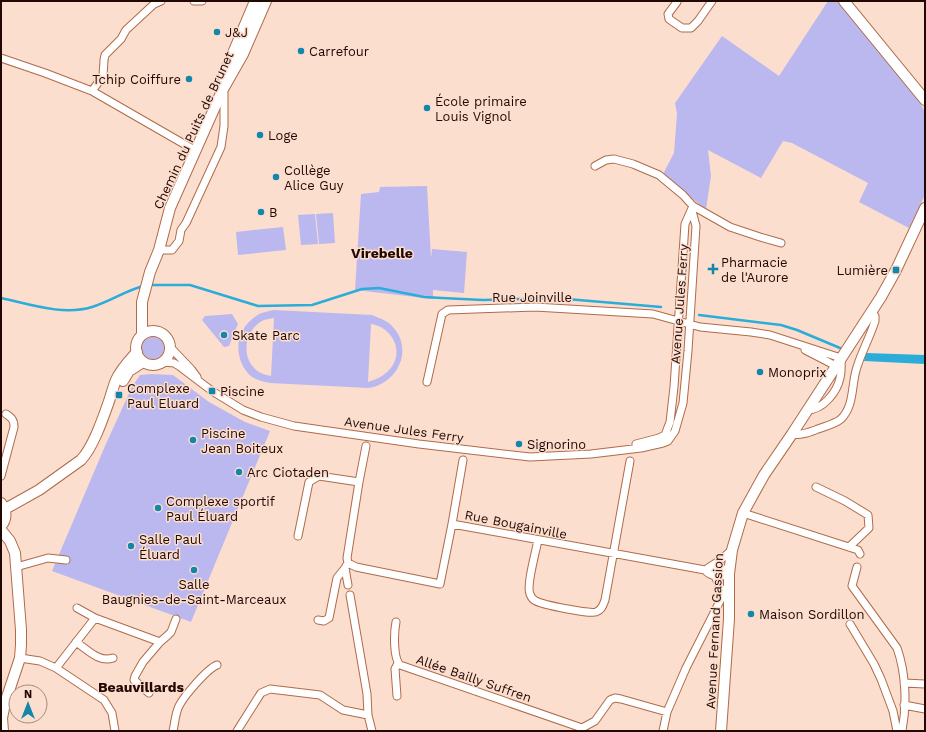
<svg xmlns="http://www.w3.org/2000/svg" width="926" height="732" viewBox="0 0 926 732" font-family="'Work Sans',sans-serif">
  <rect width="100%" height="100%" fill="#fcdecf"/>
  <!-- green -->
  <path fill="#bbb8ef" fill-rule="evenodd" d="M828,1H837L919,101L925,112V195L909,228L859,202L868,183L792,143L783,141L761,178L708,150L711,176L706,209L686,194L663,174L674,153L677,114L675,103L722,36L779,76Z
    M427,186L431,258L432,249L467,252L464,293L433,290V299L355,290L361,194L379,192L380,187Z
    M333,213L335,243L319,244L316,214Z
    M315,214L318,244L301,245L298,215Z
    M283,227L286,250L238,255L236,232Z
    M274,310L372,315C379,318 386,320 391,325C415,348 398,384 368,388L270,383C263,382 257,380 252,377C247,373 243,367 241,362C234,342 241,325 259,314C263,312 269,311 274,310ZM274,318L271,376C267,375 262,374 259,372C240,360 244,331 262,321C265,319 270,319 274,318ZM371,324C392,327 405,351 390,369C384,376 377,379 368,382Z
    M232,314L238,324L229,346L224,347L202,320L205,316Z
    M142 348a11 11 0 1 1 22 0a11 11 0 1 1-22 0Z
    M151,374L173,375L209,402L245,422L270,431L191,622L52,571L105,446L132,387L140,375Z"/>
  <!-- water -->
  <path fill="#2bacd9" d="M866,353L925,355V364L864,361Z"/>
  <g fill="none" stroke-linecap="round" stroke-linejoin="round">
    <!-- stream -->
    <path stroke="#2bacd9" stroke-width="2.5" d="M150,285H190L258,306L312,305L362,289L379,288L424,297L442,298L483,300L555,298L661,307
      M1,298C29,304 63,316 92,307C109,302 125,291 143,286
      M699,315L781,325L797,330L840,348"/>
    <defs>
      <path id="street" d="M194,1H202
        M677,2L668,14L669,19L682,28H691L698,21L712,1
        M1,58L45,73L92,91L191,148
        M92,91L103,76L104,60L105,55L121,39L126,30L154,4L161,1
        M595,166L606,160L614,159L633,164L659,175L683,195L693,206L730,227L760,237L781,243
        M159,250H172L179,241L181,230L186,223L221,147L224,126V93L222,91
        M171,348L191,369L197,377
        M805,350L836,366
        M164,362L174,363L179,366L212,391L243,410L261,417L294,426L419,444L530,457L591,454L641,448L663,443L668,441L675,431L683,403L688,351L696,226L692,211
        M427,382L442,314L448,310L535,307L653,314L700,327L751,332L770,335L841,358C841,365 842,371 840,378C837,392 823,410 807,410
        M792,434C801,436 810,432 818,429C826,426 835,424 841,419C855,405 851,384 857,367C862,351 870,337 875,321V316L871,312
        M636,444L659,438L665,435L670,422L674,387L685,224L693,206
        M1,476L14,427C14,420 12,418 6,414
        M359,482L366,446
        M816,487L845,501L868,515L869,528L849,547
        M743,513L858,550L860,554
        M452,524L463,460
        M298,536L309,482L319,476L359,482L347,558L348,563L356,567L440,584L452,524L705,570C710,577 722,578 729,574L724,569L710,567
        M538,540C536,551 526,586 530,594C531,597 533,600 536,601C543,605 589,614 596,612C602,610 603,605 605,600L630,461
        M346,566L345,568L348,585
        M16,567L48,558L66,560
        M857,567L852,586L897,648C906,673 907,705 902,731
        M708,568L719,561L732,550
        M715,576L721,589L729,591
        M350,595L367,694L368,715L372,731
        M77,608L95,618
        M318,620L324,621L329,618L337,578L345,568
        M396,622C394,632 393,658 400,665L582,728
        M850,624L874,664L881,679L893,711L897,731
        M76,642C87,649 99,663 113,658
        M20,658L40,661L56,668L104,700L112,713L115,731
        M56,668L95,618L160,642
        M904,683L925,684
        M149,693L134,680L135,676L143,662L160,642L167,636L171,632L176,619
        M397,696L395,669L398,663
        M904,705L925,709
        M173,731C175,723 175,714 179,706C184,696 207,669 217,665
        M237,731L261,693L270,689L320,695L343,710L368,715
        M580,731L582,728L595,721L610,700L615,698L621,699L667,712
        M663,731L667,712L686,668L721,599L729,591"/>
      <path id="secondary" d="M844,1L925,100
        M223,77L255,1
        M136 348a17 17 0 1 1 34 0a17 17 0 1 1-34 0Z
        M142,335V302L150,272L159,250L170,208L222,91L243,54L266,1
        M123,381L129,371L143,362
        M1,503C7,511 7,519 1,526
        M5,509L39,490L81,460C93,447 102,421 108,404C111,396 113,387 116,380C121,369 129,361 137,352
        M1,530L10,541L15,553L21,630V645L20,658L5,703L2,718L3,731
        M721,731L729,619V574L732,550L743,513L764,475L792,434L881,297L896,270L925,208"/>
    </defs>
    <!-- street casing -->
    <use href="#street" stroke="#af6b49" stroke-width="9"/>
    <!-- secondary casing -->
    <use href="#secondary" stroke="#af6b49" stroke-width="12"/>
    <!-- street -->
    <use href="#street" stroke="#fff" stroke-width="7"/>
    <!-- secondary -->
    <use href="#secondary" stroke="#fff" stroke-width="10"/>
  </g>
  <!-- markers -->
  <g fill="#1286ab" stroke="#fcdecf" stroke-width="1.5">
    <circle cx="217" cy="32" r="4"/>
    <circle cx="301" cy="51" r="4"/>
    <circle cx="189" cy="79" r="4"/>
    <circle cx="427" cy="108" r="4"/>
    <circle cx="260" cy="135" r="4"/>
    <circle cx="276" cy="177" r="4"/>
    <circle cx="261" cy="212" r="4"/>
    <path d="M711 263h4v4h4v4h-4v4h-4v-4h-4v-4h4z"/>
    <rect x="892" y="266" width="8" height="8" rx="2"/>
    <circle cx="224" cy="335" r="4"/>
    <circle cx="760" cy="372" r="4"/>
    <rect x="208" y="387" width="8" height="8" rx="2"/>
    <rect x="115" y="391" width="8" height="8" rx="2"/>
    <circle cx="193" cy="440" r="4"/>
    <circle cx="519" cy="444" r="4"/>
    <circle cx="239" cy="472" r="4"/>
    <circle cx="158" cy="508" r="4"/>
    <circle cx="131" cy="546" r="4"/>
    <circle cx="194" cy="570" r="4"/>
    <circle cx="751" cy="614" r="4"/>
  </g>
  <g text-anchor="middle" stroke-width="3" stroke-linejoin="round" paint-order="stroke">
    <!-- poi labels -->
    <g font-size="13" fill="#210800" stroke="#fcdecf" text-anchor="start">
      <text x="225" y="37">J&amp;J</text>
      <text x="309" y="56">Carrefour</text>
      <text x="181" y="84" text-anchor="end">Tchip Coiffure</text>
      <text x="435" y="106">École primaire<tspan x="435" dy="15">Louis Vignol</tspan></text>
      <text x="268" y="140">Loge</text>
      <text x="284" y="175">Collège<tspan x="284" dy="15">Alice Guy</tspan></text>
      <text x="269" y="217">B</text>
      <text x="721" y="267">Pharmacie<tspan x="721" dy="15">de l'Aurore</tspan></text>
      <text x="888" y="275" text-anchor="end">Lumière</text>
      <text x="232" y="340">Skate Parc</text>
      <text x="768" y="377">Monoprix</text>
      <text x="127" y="393">Complexe<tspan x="127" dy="15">Paul Eluard</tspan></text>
      <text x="220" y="396">Piscine</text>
      <text x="201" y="438">Piscine<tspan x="201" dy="15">Jean Boiteux</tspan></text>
      <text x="527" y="449">Signorino</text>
      <text x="247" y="477">Arc Ciotaden</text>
      <text x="166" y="506">Complexe sportif<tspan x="166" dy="15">Paul Éluard</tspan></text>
      <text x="139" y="544">Salle Paul<tspan x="139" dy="15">Éluard</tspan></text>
      <text x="194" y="589" text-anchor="middle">Salle<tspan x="194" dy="15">Baugnies-de-Saint-Marceaux</tspan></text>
      <text x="759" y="619">Maison Sordillon</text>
    </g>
    <!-- street labels -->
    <g font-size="13" fill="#210800" stroke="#fcdecf">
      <text transform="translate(193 130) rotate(-65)" y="5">Chemin du Puits de Brunet</text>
      <text x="532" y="302">Rue Joinville</text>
      <text transform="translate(679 304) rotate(-86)" y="5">Avenue Jules Ferry</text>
      <text transform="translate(404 429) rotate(8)" y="5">Avenue Jules Ferry</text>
      <text transform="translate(516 524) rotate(11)" y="5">Rue Bougainville</text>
      <text transform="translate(714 631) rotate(-87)" y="5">Avenue Fernand Gassion</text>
      <text transform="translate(474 678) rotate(19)" y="5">Allée Bailly Suffren</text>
    </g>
    <!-- neighbourhood labels -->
    <g font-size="14" font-weight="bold" fill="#210800" stroke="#fcdecf">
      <text x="382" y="258">Virebelle</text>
      <text x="141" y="692">Beauvillards</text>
    </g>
  </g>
  <!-- border -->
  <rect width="926" height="732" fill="none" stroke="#210800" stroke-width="4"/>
  <!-- north arrow -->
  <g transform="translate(28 704)"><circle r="19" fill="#fcdecf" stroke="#a4887c"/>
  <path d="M0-3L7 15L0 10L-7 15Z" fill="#1286ab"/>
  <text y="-6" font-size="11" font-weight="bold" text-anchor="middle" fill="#210800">N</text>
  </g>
</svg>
